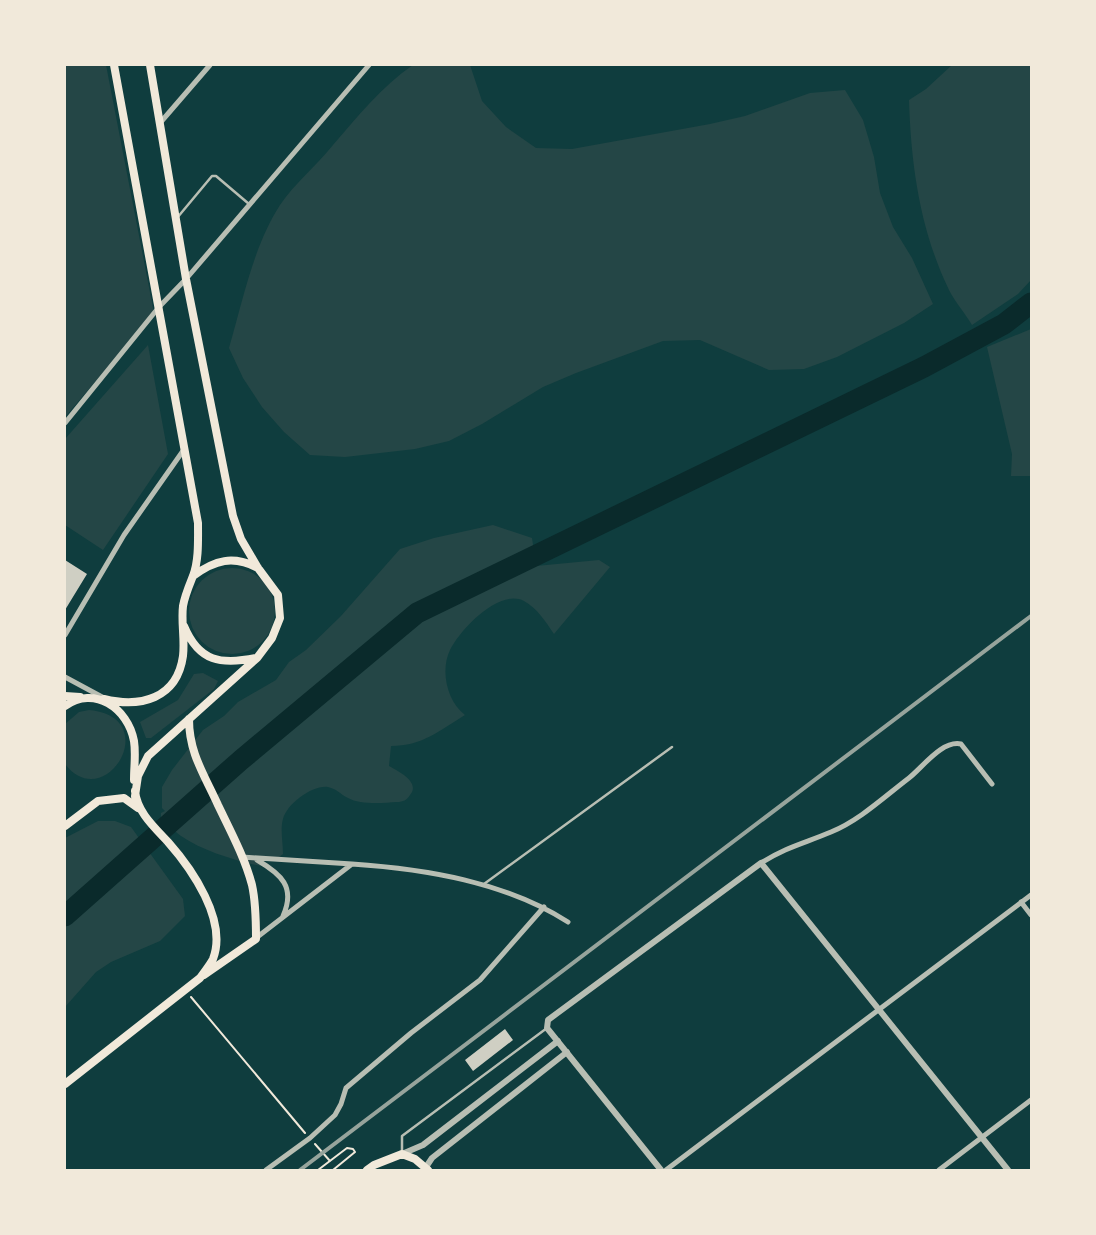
<svg xmlns="http://www.w3.org/2000/svg" width="1096" height="1235" viewBox="0 0 1096 1235" font-family="'Nunito Sans',sans-serif">
  <rect width="100%" height="100%" fill="#0f3d3e"/>
  <!-- green -->
  <path fill="#244646" d="M65,65H106L154,313L65,417Z
    M413,65H470L482,101L506,127L536,148L572,149L710,124L745,116L810,93L845,90L863,120L874,157L880,193L893,227L912,258L933,304L904,323L837,357L804,369L769,370L700,340L663,341L576,373L543,387L482,424L449,441L415,449L345,457L310,455L284,432L262,407L243,378L229,348C243,300 253,247 280,205C295,183 316,166 333,145C357,117 382,86 413,65Z
    M952,65H1031V280L1018,294L972,325C965,313 955,302 949,290C920,230 911,165 909,100L926,89Z
    M1031,329V476H1011L1012,454L987,347Z
    M148,345L168,454L103,550L65,525V439Z
    M493,525L532,538L536,566L599,560L610,567L554,634C546,622 537,608 524,601C499,588 460,630 450,650C440,671 447,701 465,715C439,731 422,746 391,746L389,766C398,771 421,782 410,795C407,800 403,802 397,802C383,803 360,805 348,798C340,794 337,789 328,787C312,785 287,804 283,819C280,829 283,843 283,854L279,857L263,860L270,868C243,863 204,852 181,836C174,831 167,823 161,817V813L165,811L162,808V787L172,770L203,730L224,716L238,702L276,680L289,662L306,650L341,616L400,549L434,538Z
    M189 611a43 43 0 1 1 86 0a43 43 0 1 1-86 0Z
    M203,673L218,681L214,689L151,738H146L140,722L178,700L194,674Z
    M89,710C165,717 105,816 65,764V724L79,712Z
    M98,821H115L131,827L183,899L185,916L160,941L111,962L96,972L65,1007V838Z"/>
  <g fill="none" stroke-linecap="round" stroke-linejoin="round">
    <!-- river -->
    <path stroke="#0a2a2b" stroke-width="21" d="M65,916L241,760L417,613L924,367L1004,324L1031,303"/>
  </g>
  <!-- building -->
  <path fill="#cfcfc3" d="M65,560L87,574L65,610Z
    M505,1029L513,1040L473,1071L465,1060Z"/>
  <g fill="none" stroke-linecap="round" stroke-linejoin="round">
    <!-- path -->
    <path stroke="#f1e9da" stroke-width="2" d="M191,997L305,1133
      M315,1144L330,1161
      M318,1170L347,1148L353,1149L355,1152L333,1170"/>
    <!-- service -->
    <path stroke="#b8beb3" stroke-width="2.5" d="M177,218L212,176H216L249,204
      M484,884L672,747
      M402,1153V1136L547,1028"/>
    <!-- minor -->
    <path stroke="#b8beb3" stroke-width="5" d="M160,123L210,65
      M65,423L159,307L186,279L369,65
      M65,635L124,535L185,448
      M65,677L104,698
      M242,857L352,864L256,938
      M257,860C281,874 296,887 283,916
      M761,863C786,847 805,843 831,832C860,820 884,797 909,778C923,767 942,740 961,744L992,784
      M352,864C426,869 505,882 568,922
      M1021,902L1031,915
      M266,1170L310,1138L335,1115L341,1104L346,1088L411,1033L480,980L544,907
      M666,1170L1031,895
      M939,1170L1031,1100"/>
    <!-- tertiary -->
    <path stroke="#b8beb3" stroke-width="6" d="M402,1154L423,1145L558,1041
      M426,1167L432,1158L567,1052
      M661,1170L547,1028L548,1020L761,863L1008,1170"/>
    <!-- primary -->
    <path stroke="#f1e9da" stroke-width="8" d="M193,576C215,560 233,555 258,568
      M184,626C199,662 221,665 256,658
      M65,696L80,697
      M104,699C140,708 177,699 183,656C185,639 181,622 183,606C185,595 189,586 193,576C199,560 198,540 198,523L114,65
      M65,706C94,685 128,708 134,741C136,754 134,766 134,780
      M189,719C189,753 204,774 218,805C230,830 245,858 252,885C256,903 256,921 256,939L204,975
      M135,796L138,776L148,756L257,658L272,638L280,618L278,595L258,568L241,539L233,516L186,279L150,65
      M65,826L98,801L124,798L138,808
      M65,1084L200,978C204,972 210,965 213,959C228,920 191,868 168,842C154,827 137,812 135,791
      M367,1170L374,1165L402,1154L415,1159L428,1170"/>
    <!-- rail -->
    <path stroke="#97a49c" stroke-width="4" d="M300,1170L1031,616"/>
  </g>
  <!-- border -->
  <rect width="1096" height="1235" fill="none" stroke="#f1e9da" stroke-width="132"/>
</svg>
